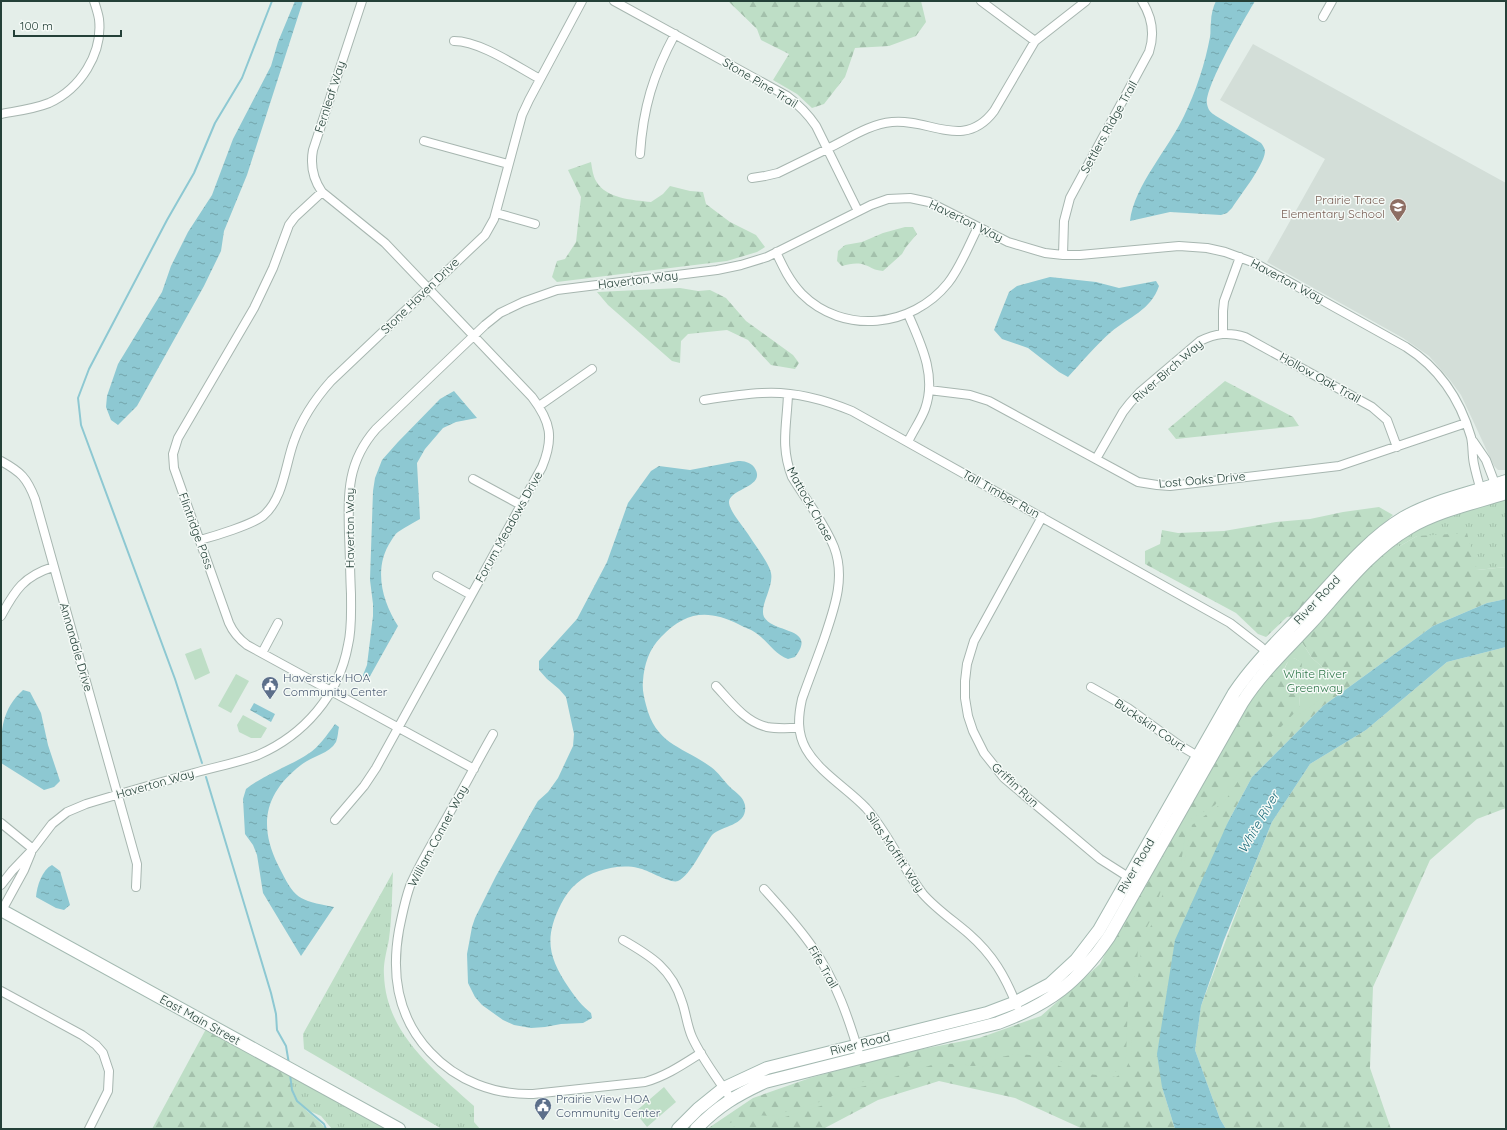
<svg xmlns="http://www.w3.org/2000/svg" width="1507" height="1130" viewBox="0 0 1507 1130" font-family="Quicksand,sans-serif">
  <defs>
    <pattern id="grass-tufts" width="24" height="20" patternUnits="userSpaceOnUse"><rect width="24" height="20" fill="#bedec6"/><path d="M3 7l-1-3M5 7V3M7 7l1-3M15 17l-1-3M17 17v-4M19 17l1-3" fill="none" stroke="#a3c0ab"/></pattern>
    <pattern id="forest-firs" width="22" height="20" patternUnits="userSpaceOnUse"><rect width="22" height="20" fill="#bedec6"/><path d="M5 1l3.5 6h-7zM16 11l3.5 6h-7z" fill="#a3c0ab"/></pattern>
    <pattern id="water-ripples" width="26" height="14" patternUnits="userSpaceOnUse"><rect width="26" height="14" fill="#8dc8d2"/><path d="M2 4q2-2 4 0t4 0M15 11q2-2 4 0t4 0" fill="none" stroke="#73a4ab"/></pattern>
  </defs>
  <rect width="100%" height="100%" fill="#e4eee9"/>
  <!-- built -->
  <path fill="#d3ded8" d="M1253,44L1506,183V470H1498L1494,466L1461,395L1450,380L1429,356L1403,338L1267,262L1325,159L1220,100Z"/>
  <!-- grass -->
  <path fill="url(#grass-tufts)" d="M1506,493V567L1477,570L1417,536L1400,546L1386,545L1410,528Z
    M393,872C392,894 392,917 389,939C387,951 383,962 384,975C386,1034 434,1070 474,1106V1122L480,1129H442L304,1049L303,1034Z
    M290,1074L392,1129H332L321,1116L305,1109L297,1101L292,1090Z"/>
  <!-- forest -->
  <path fill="url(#forest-firs)" d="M728,1H921L926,22L916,36L889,46L855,48L845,77L824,104L812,108L797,94L773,80L789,54L761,40L757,29Z
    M591,162C592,168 593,176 596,181C606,199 633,200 651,202L663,194L670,186L690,191L703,192L706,204L730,222L756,235L765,247L757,252L727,261L557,282L552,277L557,261L565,259L576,242L581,197L568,170Z
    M905,227H913L917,234L906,247L902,254L883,271C873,270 873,268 865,265C857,262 850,264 842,266L837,261L838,251L845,245L862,242L883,233Z
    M680,288L698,291L710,290L726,298L746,321L793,355L799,363L795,369L771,365L748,340L727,330L688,334L681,341L680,363L672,361L608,305L597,292Z
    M1225,381L1293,417L1299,426L1176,439L1168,429Z
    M1379,507L1393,515L1363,542L1293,616L1287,617L1266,637L1258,634L1236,613L1145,564V551L1160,544L1162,530L1178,533L1224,531L1276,522L1310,519L1343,512Z
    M1467,533L1477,570L1506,567V599L1487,603L1433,626L1323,706L1252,777L1228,822L1162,1087L1175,1129H1083L1015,1098L939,1081L878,1100L823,1129H707L753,1098L810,1078L897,1054L979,1038L1041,1016L1100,964L1140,884L1232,722L1275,668H1285C1287,663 1289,659 1294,658L1303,663L1299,695L1300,707L1336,679L1312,658L1301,641L1386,545L1400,546L1417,536Z
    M1506,647V808L1477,819L1430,860L1373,987L1370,1068L1391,1129H1226L1220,1119L1195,1050L1201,1006L1247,884L1272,822L1310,764L1366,730L1447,662Z
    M206,1029L290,1074C291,1080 291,1088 293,1094C298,1107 317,1117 326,1129H152Z"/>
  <!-- green -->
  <path fill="#bedec6" d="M1301,641L1312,658L1336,679L1316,703L1299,714L1246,769L1225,801L1192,825L1184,865L1165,886L1156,916L1141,945L1140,969L1134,992L1131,1058L1124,1072L1116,1077L1078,1073L1030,1055L1016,1054L1001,1057L975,1071L967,1070L952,1064L938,1063L869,1085L852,1089L827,1104L772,1121L751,1120L736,1125L731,1129H718L719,1127L751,1115L772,1116L826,1100L851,1084L869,1081L917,1063L938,1057L953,1059L969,1066H975L999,1052L1015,1048L1032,1050L1080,1069L1115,1072L1121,1068L1126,1057L1128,1002L1130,991L1137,968L1138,945L1153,915L1163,884L1170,872L1181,863L1186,830L1190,820L1215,805L1243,767L1300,707L1299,695L1302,663L1294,658L1287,663L1282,673L1275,668Z
    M201,648L210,673L195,680L185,654Z
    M236,674L249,681L231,713L218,706Z
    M243,715L267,728L261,738H251L239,732L237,725Z
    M664,1087L676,1102L647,1127L635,1112Z"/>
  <!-- water -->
  <path fill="url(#water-ripples)" d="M295,1H303L247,175L224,231L221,251L204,286L137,406L118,425L111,420L106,407L107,396L118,364L162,292L171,266L188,232L212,195L233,139L271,66L278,42Z
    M1216,1H1255C1245,18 1204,88 1207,104C1208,110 1211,113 1216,116L1261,143C1263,146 1265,148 1265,152C1263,167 1241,194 1232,208L1227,213L1221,215L1170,212L1130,221C1134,186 1169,148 1184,116C1196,91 1205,64 1210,37C1211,32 1210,27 1211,22C1211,15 1213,7 1216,1Z
    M1050,277L1096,282L1119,288L1156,281L1159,286C1151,310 1129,317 1111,332C1096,345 1082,362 1068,377L1059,372L1028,348L1002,339L994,330L1009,292L1017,286Z
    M454,391L477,418L456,422L443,428L425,449L417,463L420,519C413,523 405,527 398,532C395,534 393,538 391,541C373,568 382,601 398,626L369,678L361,680L367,665L373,616V604L370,580L373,491L375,478L382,460L398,442L440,399Z
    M738,461C744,461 750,462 754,467C768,487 730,488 729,502C729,511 743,526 748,534C753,542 770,565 771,573C774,587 759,606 764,617C774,634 818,627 795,657L788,659C774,654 768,641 756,633C751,629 745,628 740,625C708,609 686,611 661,637C649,649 644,665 643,681C642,689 644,697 646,705C656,745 682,746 711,767C719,773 723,780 730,787C736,793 743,796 745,805C748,826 723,825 712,835C703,847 691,875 678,881C670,884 649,870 638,868C626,865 611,867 599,871C582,876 569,888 561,904C544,938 548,957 569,988C576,998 582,1006 591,1013L592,1018L583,1023L561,1024L545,1027L531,1028L514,1025L503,1020L482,1005L475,997L468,983L467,954L472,927L475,918L496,876L531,813L538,801L548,792L558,778L573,746L574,734L566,697L559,689L547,679L539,670V661L577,619L607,562L628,503L651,471L659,466L690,470Z
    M1506,599V647L1447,662L1366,730L1310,764L1272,822L1224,940L1201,1006L1195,1050L1220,1119L1226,1129H1175L1162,1087L1157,1054L1175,940L1228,822L1252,777L1323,706L1433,626L1487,603Z
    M23,690L30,692L41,713L48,745L60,781L54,787L44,790L1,763C1,733 0,711 23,690Z
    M254,703L275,714L271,722L250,710Z
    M335,724L339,727C338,731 338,737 336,742C329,754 312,756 301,765C265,793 258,824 278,865C295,899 297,900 334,907L301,956L263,893L257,855L253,845L245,834L243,799L246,789C265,774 288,767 308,754C319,747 327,735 335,724Z
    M52,865L60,871L70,905L64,910L56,908L36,897C37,886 42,870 52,865Z"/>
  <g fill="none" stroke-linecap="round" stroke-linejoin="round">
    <!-- stream -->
    <path stroke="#8dc8d2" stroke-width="2" d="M202,763L175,679L81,425L78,398L89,369L167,220L194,173L215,123L242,78L272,1
      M206,777L271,993L276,1014L277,1030L286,1046L289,1064
      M290,1074L292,1090L297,1101L324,1124L326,1129"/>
    <defs>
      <path id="street" d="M614,1L787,96C799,105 808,114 816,126L858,211
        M981,1L1035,41
        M1323,17L1332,1
        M454,41C480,41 516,66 540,79
        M1,114C17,111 34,109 49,103C80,89 103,54 99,19C98,13 96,7 94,1
        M424,141L508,164
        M640,154C643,108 653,75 675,34
        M752,178L765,176L778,173C794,165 811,157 827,149C848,139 869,124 892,122C929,118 964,151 994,111L1035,41L1086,1
        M322,192L295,217L289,225L273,268L254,308L178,438L173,454L174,468L229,623C233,632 239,639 247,645L474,769
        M496,213L535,224
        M776,252C783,267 790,282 802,294C843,335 912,328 948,283C960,268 969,245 978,227
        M1063,255L1064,221L1070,198L1149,52C1155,34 1152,17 1142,1
        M908,314C921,344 937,376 925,409C921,420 913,431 908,442
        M1223,333V311L1224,301L1240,257
        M929,390L970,395L989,401L1138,482L1157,485L1170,486L1339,466L1466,423
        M788,394C787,425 780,446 792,477C806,500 824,522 834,547C846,578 834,609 824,639C817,659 809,679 802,699C798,717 797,733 806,749C820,773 847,788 866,808C889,834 902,867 923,894C936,909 954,921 969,934C993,955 1005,976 1017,1006
        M704,400C723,397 742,394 762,393C793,391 823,399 852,411L1230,623L1261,647L1270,656
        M539,406L592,369
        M1473,441L1486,460L1497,489
        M1096,459L1123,412L1130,403L1140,392L1200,341C1216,333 1229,332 1245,337L1372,407L1387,420L1397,447
        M1,461C21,472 27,478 35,499L137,864L136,887
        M473,479L521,505
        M1042,517L974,641L967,664L965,681V698L968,716L973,731L984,753L1004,778L1100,859L1133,880
        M200,540C215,536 251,525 263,516C284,498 285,465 294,441C302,418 315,399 331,381L485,235L494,219L522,115L529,100L582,1
        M437,576L471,595
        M1,616C15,590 24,576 53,567
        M262,653L278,623
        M716,686C730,701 745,722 767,727C777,729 788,728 798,728
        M1091,687L1128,708L1179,745L1201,758
        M493,734C477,762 462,791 446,819C434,841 420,863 410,886C405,900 402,915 399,930C391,975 397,1017 430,1052C457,1081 494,1095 533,1094L645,1082C666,1076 682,1065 701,1053
        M335,820L364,786L376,768L542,467C554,438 551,422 532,397L385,243L322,192C313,179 310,166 313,150L362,1
        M1,823L33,849
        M1,885L12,871L33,849L52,824L67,812L86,804C122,793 158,783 194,773C215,767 237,763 258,755C304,735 339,695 348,645C352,629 351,611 351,594C350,574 350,554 349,534C348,493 347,462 376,429L485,325L500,313L523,302L557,290L717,270L741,265L767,257L871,205L888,199L910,198L929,202L1008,242L1045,253L1063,255H1080L1179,246L1207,248L1225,252L1255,263L1406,347C1439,368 1460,399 1471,437C1473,445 1472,455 1474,464C1476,474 1479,484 1482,494
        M764,889C781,908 799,927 813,948C836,981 849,1019 860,1057
        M1,912L24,870L31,853
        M623,940C651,956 672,969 682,1002C686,1013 687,1026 692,1037C702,1059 718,1079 731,1099
        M1,991L82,1035L96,1045L103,1053L109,1071L108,1091L89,1129"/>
      <path id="secondary" d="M1,910L399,1129
        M678,1129L698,1109L724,1088L767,1068L987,1013L1016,1002L1050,984L1076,960L1099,930L1234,693C1254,663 1280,639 1304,613C1334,581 1366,540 1403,518C1434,500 1472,493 1506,481
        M696,1129C718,1106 737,1095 765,1082L998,1023C1050,1004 1078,982 1109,937L1242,703C1261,673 1287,649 1311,623C1341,590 1370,551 1409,528C1437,511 1475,503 1506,493"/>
    </defs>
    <!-- street casing -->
    <use href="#street" stroke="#a7b6b0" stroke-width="10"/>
    <!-- secondary casing -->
    <use href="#secondary" stroke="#a3b9b1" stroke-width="14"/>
    <!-- street -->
    <use href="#street" stroke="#fff" stroke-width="8"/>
    <!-- secondary -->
    <use href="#secondary" stroke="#fff" stroke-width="12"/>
  </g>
  <!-- icons -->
  <defs>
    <symbol id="school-pin" viewBox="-11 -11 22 30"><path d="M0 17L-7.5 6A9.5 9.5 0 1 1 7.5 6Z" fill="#8d6e63" stroke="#f5faf7"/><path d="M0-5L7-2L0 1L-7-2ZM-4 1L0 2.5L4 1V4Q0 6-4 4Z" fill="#fff"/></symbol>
    <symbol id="civic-pin" viewBox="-11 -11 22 30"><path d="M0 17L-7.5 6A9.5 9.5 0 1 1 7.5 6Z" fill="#5c6f8a" stroke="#f5faf7"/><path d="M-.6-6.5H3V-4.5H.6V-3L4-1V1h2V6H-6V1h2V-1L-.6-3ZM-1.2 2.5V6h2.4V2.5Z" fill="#fff"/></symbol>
  </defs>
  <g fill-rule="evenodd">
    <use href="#school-pin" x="1388" y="197" width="20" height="27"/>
    <use href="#civic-pin" x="260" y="675" width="20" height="27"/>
    <use href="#civic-pin" x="533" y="1096" width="20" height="27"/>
  </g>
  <g text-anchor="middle" stroke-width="3" stroke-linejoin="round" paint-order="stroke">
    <!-- street labels -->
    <g font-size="12" fill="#244038" stroke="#f5faf7">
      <text transform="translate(760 83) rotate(31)" y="4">Stone Pine Trail</text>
      <text transform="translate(330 97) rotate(-72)" y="4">Fernleaf Way</text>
      <text transform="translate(1109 127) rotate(-61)" y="4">Settlers Ridge Trail</text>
      <text transform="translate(966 221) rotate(26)" y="4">Haverton Way</text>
      <text transform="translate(638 280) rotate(-7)" y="4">Haverton Way</text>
      <text transform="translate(1287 281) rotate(28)" y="4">Haverton Way</text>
      <text transform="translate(420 296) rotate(-44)" y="4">Stone Haven Drive</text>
      <text transform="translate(1168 371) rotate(-41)" y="4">River Birch Way</text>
      <text transform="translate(1320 378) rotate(29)" y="4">Hollow Oak Trail</text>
      <text transform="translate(1202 480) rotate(-5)" y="4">Lost Oaks Drive</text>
      <text transform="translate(1001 494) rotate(29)" y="4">Tall Timber Run</text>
      <text transform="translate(810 504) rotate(61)" y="4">Mattock Chase</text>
      <text transform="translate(509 527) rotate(-61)" y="4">Forum Meadows Drive</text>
      <text transform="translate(350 528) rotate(-90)" y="4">Haverton Way</text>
      <text transform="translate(196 531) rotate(70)" y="4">Flintridge Pass</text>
      <text transform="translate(1317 600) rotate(-47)" y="4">River Road</text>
      <text transform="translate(76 647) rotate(74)" y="4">Annandale Drive</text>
      <text transform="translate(1150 725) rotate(34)" y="4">Buckskin Court</text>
      <text transform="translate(155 784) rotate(-16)" y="4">Haverton Way</text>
      <text transform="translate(1015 785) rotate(43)" y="4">Griffin Run</text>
      <text transform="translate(438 836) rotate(-62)" y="4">William Conner Way</text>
      <text transform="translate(895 852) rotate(56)" y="4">Silas Moffitt Way</text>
      <text transform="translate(1136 866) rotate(-60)" y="4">River Road</text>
      <text transform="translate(823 967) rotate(60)" y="4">Fife Trail</text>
      <text transform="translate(200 1020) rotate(29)" y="4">East Main Street</text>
      <text transform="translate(860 1044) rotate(-14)" y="4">River Road</text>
    </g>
    <!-- education labels -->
    <g font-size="12" fill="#785e54" stroke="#f5faf7" text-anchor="end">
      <text x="1385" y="204">Prairie Trace<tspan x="1385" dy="14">Elementary School</tspan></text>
    </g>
    <!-- park labels -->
    <g font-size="12" fill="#2e7649" stroke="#f5faf7">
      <text x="1315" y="678">White River<tspan x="1315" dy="14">Greenway</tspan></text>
    </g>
    <!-- service labels -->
    <g font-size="12" fill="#4e5e75" stroke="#f5faf7" text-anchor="start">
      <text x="283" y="682">Haverstick HOA<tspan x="283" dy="14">Community Center</tspan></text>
      <text x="556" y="1103">Prairie View HOA<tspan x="556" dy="14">Community Center</tspan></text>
    </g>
    <!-- water labels -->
    <g font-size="13" font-style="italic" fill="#1d6d7c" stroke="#f5faf7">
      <text transform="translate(1258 822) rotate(-60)" y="5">White River</text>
    </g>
  </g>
  <!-- border -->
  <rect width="1507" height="1130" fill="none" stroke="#244038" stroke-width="4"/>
  <!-- scale -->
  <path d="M14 30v6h107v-6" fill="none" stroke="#244038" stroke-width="2"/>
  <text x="20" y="30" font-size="12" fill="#244038" stroke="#f5faf7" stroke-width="3" paint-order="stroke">100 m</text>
</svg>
